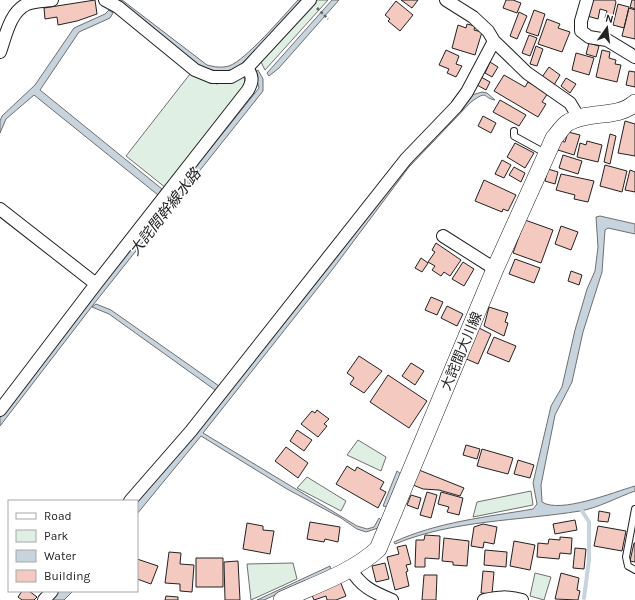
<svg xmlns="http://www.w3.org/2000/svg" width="635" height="600" viewBox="0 0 635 600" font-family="Karla,'Noto Sans JP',sans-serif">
  <rect width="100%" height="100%" fill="#fff"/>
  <!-- green -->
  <path fill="#e0efe3" stroke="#6f6f6f" d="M316,0H328L265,70L261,62Z
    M190,74L217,84L244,75L245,85L166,188L126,156Z
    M358,440L386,457L381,471L347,455Z
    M307,477L346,501L341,511L297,488Z
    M531,491L533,505L473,517L477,502Z
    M293,563L297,579L251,600L247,564Z
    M535,573L551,577L544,600L530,596Z"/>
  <!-- water -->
  <path fill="#c7d3dd" stroke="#6f6f6f" d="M115,0H122L207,65C215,67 221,68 229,66C246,60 284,15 298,0H304C290,15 247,66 230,70C221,73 212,70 203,68Z
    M332,0H339L279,68L269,76L267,73Z
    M109,10L113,13L110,18L79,32L40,90L162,189L158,195L34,95L6,119L0,133V121L2,116L35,85L74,28L105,14Z
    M258,70L263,79V91L93,305L0,426V417L91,298L259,88L255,72Z
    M482,92L487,93L495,100C482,98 489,89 471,102L409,167L332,270L203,433L357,526L367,529L374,527L379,518L381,520L378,528L366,532L357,529L341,518L287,489L201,436L137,514V502L194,437L328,268L409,164L472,95Z
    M600,216L635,224V234L608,228L605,230L602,272L583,332L572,382L555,415L541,485L542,502C560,514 614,492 635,486V491C618,497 598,508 580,511C518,521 453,520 395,544L394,542C437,522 487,517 533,509L537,504L533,483L551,406L562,387L575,330L587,289L595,271L598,247L596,217Z
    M96,304L111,310L219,386L215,390L109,314L92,307Z
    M397,471L401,474L387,507L383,506Z
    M330,566L331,570L264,600H257Z
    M59,591H73L64,600H51Z"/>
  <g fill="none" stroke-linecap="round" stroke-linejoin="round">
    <!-- stream -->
    <path stroke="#c7d3dd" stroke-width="4" d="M582,511L589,522V560L584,598"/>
  </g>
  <!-- building -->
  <path fill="#f3c9c0" stroke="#222" d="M95,0L97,14L77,21L58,25L57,17L45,19L44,8Z
    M401,0H418L412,8Z
    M506,0H513L521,3L517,13L503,8Z
    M591,0H615L616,2L612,20L605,18L607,11L600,9L598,19L587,16Z
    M632,0H635V9L630,7Z
    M396,1L413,15L400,31L388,21L390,19L385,15Z
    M618,4L629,7L624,28L613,25Z
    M629,8L635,10V39L622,36Z
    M534,10L545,14L538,36L526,32Z
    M519,12L527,16L517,39L510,36Z
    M547,19L560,24L558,28L570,32L562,52L538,44Z
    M467,24L475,26L474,30L482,32L475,55L452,48L458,25L466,28Z
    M529,35L537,38L530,56L522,53Z
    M589,43L599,46L596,57L586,54Z
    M536,46L543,49L537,66L530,64Z
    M446,50L459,56L456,64L462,66L456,77L447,73L449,69L439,65Z
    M602,50L610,52L609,58L616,60L615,64L621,65L617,82L596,77Z
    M576,53L594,58L589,75L572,70Z
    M490,62L498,67L492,77L485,73Z
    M549,67L560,75L554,85L542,77Z
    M629,71L635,72V87L626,85Z
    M504,75L525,87L528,82L548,93L542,102L546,104L538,117L494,91Z
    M481,77L490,82L486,90L477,85Z
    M566,78L576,84L570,93L561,86Z
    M500,100L526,115L519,126L493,112Z
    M483,116L496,123L491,133L478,126Z
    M625,121L635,124V156L618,153Z
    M568,132L580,135L574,155L558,150L560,141L565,142Z
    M610,134L616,136L610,164L604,162Z
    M587,141L602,145L598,162L577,157L580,143L586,145Z
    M515,143L534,153L525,168L507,157Z
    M563,155L582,161L578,174L559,168Z
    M502,160L511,165L504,178L495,174Z
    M605,165L627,171L622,192L600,186Z
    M514,167L525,173L521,182L509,175Z
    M548,169L558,172L555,184L545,181Z
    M630,170L635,172V192L625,190Z
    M561,174L594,181L588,202L574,199L575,195L556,190Z
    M484,180L516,195L508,211L503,209L502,212L475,201Z
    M525,220L553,230L541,263L513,253Z
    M561,226L578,232L571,250L555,244Z
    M436,243L461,260L450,276L444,272L441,276L432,270L435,266L428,262L435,252L432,250Z
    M421,258L428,263L422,272L415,268Z
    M515,259L540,268L534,283L509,274Z
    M463,262L474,269L464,286L452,279Z
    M571,271L582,275L579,285L568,281Z
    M431,297L443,302L437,315L425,310Z
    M447,306L463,314L457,326L441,318Z
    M489,307L508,313L505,322L508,323L504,336L484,326Z
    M477,327L491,334L478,364L464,358Z
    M494,337L516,346L509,362L487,353Z
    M359,356L382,371L364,393L350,384L354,378L347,373Z
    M411,363L424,371L415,385L402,376Z
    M388,375L427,401L409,428L370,402Z
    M317,410L329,419L324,424L327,426L318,437L301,424L312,411L315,413Z
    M297,430L312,440L304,451L290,441Z
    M466,445L480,449L477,459L463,455Z
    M286,447L308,463L298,478L275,461Z
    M482,449L513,458L508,474L477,466Z
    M518,460L534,465L530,478L514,474Z
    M347,466L355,471L357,467L384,482L380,489L386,492L378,508L336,484Z
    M419,470L464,488L460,496L439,490L423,489L413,485Z
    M427,492L437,495L431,518L420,515Z
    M441,492L463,498L459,515L447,512L449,507L438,504Z
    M411,495L421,498L418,509L407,505Z
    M599,511L610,513L608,522L598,521Z
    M575,520L577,530L555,534L553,524Z
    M310,522L340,527L338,542L325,539L324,542L307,539Z
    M247,523L263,526V530L274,531L270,554L243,549Z
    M483,524L497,527L494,544L484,542L483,548L471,546L474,527Z
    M598,526L626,531L622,551L594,546Z
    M425,535L440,536L439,559L425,558V567H415L416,540H424Z
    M560,537L572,538L571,554L560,553L559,559L537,557L538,543L548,544L549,539L560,540Z
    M444,538L469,541L467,566L453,565V562L442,561Z
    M514,541L535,545L530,570L510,566Z
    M634,543H635V562L630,561Z
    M406,545L411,564L406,565L408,571L406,572L409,586L395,590L387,557L399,554L397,547Z
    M575,548L586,549L584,569L573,568Z
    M485,550L507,552L506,567L484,565Z
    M169,552L181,553L180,564L194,565L192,592L180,591V584L165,583Z
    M196,558H223V587H196Z
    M137,559L158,566L151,584L137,579Z
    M238,561L240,600H225L224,562Z
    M385,563L389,579L376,582L372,566Z
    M483,571L494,572L492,594L481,593Z
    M561,573L579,578L577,590L580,591L578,600L555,599Z
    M424,575H437L436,600H422Z
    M340,581L346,596L336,600H327L326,596L314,600L311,593Z
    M22,591H29L37,597L34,600H22L18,597Z
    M166,596L178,597V600H165Z"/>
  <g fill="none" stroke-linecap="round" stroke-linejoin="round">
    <defs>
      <path id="service" d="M514,131V136L545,153
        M635,509L626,557L628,566L635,570"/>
      <path id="minor" d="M105,0L118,7L195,70L212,77H231L247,68L310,0
        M446,0L473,17L488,31L494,41L527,73L570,103L579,118
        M587,0L581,21V31L589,37L607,40L635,57
        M0,52C6,35 10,12 27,4C34,1 44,1 52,0
        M0,209L96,284
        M443,236L495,269
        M0,410L96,284L248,90C253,81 253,76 247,68
        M130,501L191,431L406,159L456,107L467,92L494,41
        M350,568C361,587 373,592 392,600
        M44,600L52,591
        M484,600C498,597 508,596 522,600"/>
      <path id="secondary" d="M282,600C314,585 352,573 378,549L495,269L554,138C559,133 563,125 569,122C590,110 617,119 635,103"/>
    </defs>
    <!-- service casing -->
    <use href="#service" stroke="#222" stroke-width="8"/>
    <!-- minor casing -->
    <use href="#minor" stroke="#222" stroke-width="14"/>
    <!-- secondary casing -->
    <use href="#secondary" stroke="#222" stroke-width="18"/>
    <!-- path -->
    <path stroke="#646464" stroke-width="2.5" stroke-dasharray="3 2" stroke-linecap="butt" d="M317,8L328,19"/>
    <!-- service -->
    <use href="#service" stroke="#fff" stroke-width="6"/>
    <!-- minor -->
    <use href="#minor" stroke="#fff" stroke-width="12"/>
    <!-- secondary -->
    <use href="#secondary" stroke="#fff" stroke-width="17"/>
  </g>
  <g text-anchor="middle" stroke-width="3" stroke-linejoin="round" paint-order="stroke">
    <!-- street labels -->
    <g font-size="14" fill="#222" stroke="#fff">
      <text transform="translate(461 351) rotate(-67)" y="5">大詫間大川線</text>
    </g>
    <!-- water labels -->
    <g font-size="15" font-style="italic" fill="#222" stroke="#fff">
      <text transform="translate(165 212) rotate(-52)" y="5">大詫間幹線水路</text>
    </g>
  </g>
  <!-- legend -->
  <rect x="8" y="500" width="130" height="92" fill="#ffffff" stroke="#a7a7a7"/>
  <rect x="16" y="513" width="20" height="6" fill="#ffffff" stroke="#a7a7a7"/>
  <text x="44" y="520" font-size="12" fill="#222222">Road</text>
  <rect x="16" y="530" width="20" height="12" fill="#e0efe3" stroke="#a7a7a7"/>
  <text x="44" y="540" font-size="12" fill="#222222">Park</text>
  <rect x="16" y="550" width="20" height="12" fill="#c7d3dd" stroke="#a7a7a7"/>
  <text x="44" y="560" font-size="12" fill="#222222">Water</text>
  <rect x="16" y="570" width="20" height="12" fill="#f3c9c0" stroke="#a7a7a7"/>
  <text x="44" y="580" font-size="12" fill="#222222">Building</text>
  <!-- north arrow -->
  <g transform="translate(607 28) rotate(14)" stroke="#ffffff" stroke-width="3" paint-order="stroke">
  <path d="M0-3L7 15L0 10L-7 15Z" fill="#222222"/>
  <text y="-6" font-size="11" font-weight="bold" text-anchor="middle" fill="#222222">N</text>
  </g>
</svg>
